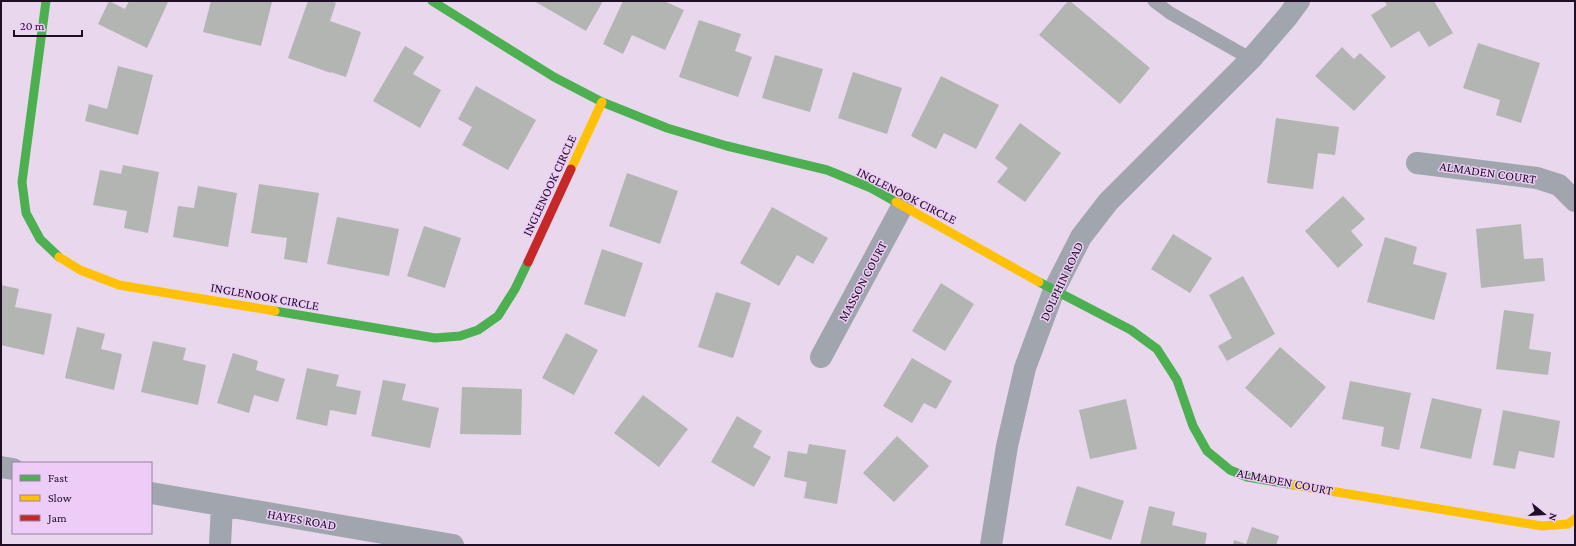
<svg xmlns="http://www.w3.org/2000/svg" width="1576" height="546" viewBox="0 0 1576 546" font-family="'Crimson Pro',serif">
  <rect width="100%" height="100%" fill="#e8d7ed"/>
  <!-- building -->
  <path fill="#b3b5b2" d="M109,1L125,9L129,1H166L168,2L147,48L98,24Z
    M211,1L272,2L261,46L203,32Z
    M308,1H330L336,3L330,21L361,32L346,77L331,72V73L288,58Z
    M534,1H603L586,31Z
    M623,1H664L684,10L665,50L632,35L623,54L603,44Z
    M1068,1H1070L1150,68L1120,104L1039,35Z
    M1384,1H1434L1453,33L1429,47L1419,31L1391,48L1371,15L1387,5Z
    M699,20L741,34L735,51L752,57L738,97L679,77Z
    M1478,43L1540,63L1521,123L1496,115L1500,100L1463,88Z
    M405,46L424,57L413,74L441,90L420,128L373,101Z
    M1342,47L1354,59L1360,53L1386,77L1354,111L1315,76Z
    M775,55L823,69L810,112L762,98Z
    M118,66L153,75L138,135L85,121L89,104L107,109Z
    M853,72L902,88L887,134L838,118Z
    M941,76L999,105L976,149L944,133L936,149L911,136Z
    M476,86L536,120L508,170L462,145L472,127L458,119Z
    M1276,118L1339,127L1335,155L1318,153L1313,189L1267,183Z
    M1020,123L1061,153L1025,202L997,182L1008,168L995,158Z
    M123,165L159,172L148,233L124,228L127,211L93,205L100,170L121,174Z
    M627,173L678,191L660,244L609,226Z
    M259,184L319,193L307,263L284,259L287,238L251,233Z
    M198,186L237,193L228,247L173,237L178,206L194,208Z
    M1343,196L1365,219L1351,231L1363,245L1338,268L1305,231Z
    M772,207L828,238L813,264L797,255L779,286L740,263Z
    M337,217L399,229L389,276L327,264Z
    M1521,224L1524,259L1543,258L1545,281L1481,288L1476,229Z
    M424,226L461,238L445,288L407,276Z
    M1173,234L1212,258L1190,293L1151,269Z
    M1385,237L1417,247L1413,264L1447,273L1434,320L1367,302Z
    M602,249L643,263L625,317L584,304Z
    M1243,276L1275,334L1227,361L1218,346L1232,338L1209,295Z
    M941,283L974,304L945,351L912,331Z
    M1,285L19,289L15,307L52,314L44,355L1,345Z
    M716,292L751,303L733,358L698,347Z
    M1504,310L1534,314L1529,349L1551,352L1548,375L1496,369Z
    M77,327L105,334L101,349L122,354L114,390L65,378Z
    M566,333L598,350L574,395L542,378Z
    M153,341L186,348L183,360L206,365L198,405L141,392Z
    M1280,347L1326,387L1291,428L1245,388Z
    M233,353L258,361L256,370L285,379L278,402L254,395L249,413L217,403Z
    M912,358L952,381L936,409L924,403L912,423L883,406Z
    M307,368L339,375L336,386L361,391L356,415L330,410L327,426L296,419Z
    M383,380L406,384L402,400L439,408L430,448L371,436Z
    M1350,381L1411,393L1399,450L1381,446L1384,427L1342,419Z
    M462,387L522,389L521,435L460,434Z
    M643,395L688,429L659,467L614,433Z
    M1432,398L1482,409L1471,459L1420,448Z
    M1126,399L1137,449L1090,459L1079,410Z
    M1503,410L1560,421L1554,458L1519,451L1515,469L1493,465Z
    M737,416L762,431L753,447L771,457L754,487L711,462Z
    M897,436L929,466L894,502L863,473Z
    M809,444L846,450L837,504L804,498L807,482L784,477L788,451L807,454Z
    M1077,486L1124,501L1111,540L1065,525Z
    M1149,506L1175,512L1172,525L1207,533L1205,545H1140Z
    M1252,527L1279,536L1276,545H1233L1234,540L1246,544Z"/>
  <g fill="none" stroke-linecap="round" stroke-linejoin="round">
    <!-- lane -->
    <path stroke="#a1a5ad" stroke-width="13" d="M1154,1L1170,13L1251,59"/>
    <!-- street -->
    <path stroke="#a1a5ad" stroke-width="22" d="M1417,163L1537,178L1559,185L1575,201
      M821,357L903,205
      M1,467L13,469
      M151,493L453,545
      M220,545L222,506
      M991,545L1007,446L1025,368L1054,290L1081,237L1108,202L1251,59L1288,16L1299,1"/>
    <!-- fast -->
    <path stroke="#4caf50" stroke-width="9" d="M46,1L22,182L26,213L40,239L59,257
      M432,1L554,77L602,102L667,128L727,146L827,170L871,188L896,202
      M1039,282L1131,330L1157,349L1177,380L1193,426L1207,451L1230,470L1247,477L1294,485
      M275,311L435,338L460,336L478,330L498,316L515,289L528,262"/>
    <!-- slow -->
    <path stroke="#ffc107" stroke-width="9" d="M571,169L602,102
      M896,202L1039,282
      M59,257L80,270L119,285L275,311
      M1294,485L1542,526L1568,524L1575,519"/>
    <!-- jam -->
    <path stroke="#c62828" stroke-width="9" d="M528,262L571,169"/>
  </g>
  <g text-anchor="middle" stroke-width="3" stroke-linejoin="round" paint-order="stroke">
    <!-- street labels -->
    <g font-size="13" fill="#200d26" stroke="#edcdf7">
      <text transform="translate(1488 172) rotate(8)" y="5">ALMADEN COURT</text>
      <text transform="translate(549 185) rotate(-65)" y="5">INGLENOOK CIRCLE</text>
      <text transform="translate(907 195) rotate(27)" y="5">INGLENOOK CIRCLE</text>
      <text transform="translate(862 281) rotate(-62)" y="5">MASSON COURT</text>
      <text transform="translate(1061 281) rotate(-65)" y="5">DOLPHIN ROAD</text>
      <text transform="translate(265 296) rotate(10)" y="5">INGLENOOK CIRCLE</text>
      <text transform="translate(1285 481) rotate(11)" y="5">ALMADEN COURT</text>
      <text transform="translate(302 519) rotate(10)" y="5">HAYES ROAD</text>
    </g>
  </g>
  <!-- border -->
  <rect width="1576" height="546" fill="none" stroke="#200d26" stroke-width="4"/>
  <!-- legend -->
  <rect x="12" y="462" width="140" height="72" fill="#edcdf7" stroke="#9b80a3"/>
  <rect x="20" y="475" width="20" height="6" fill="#4caf50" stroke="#9b80a3"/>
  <text x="48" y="482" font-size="12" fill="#200d26">Fast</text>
  <rect x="20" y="495" width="20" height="6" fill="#ffc107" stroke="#9b80a3"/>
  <text x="48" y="502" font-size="12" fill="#200d26">Slow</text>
  <rect x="20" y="515" width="20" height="6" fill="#c62828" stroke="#9b80a3"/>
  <text x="48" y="522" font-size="12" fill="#200d26">Jam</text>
  <!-- north arrow -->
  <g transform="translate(1544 514) rotate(108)" stroke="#edcdf7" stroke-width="3" paint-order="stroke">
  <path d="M0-3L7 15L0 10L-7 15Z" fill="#200d26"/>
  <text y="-6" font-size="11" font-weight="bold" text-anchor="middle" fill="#200d26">N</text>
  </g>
  <!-- scale -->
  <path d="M14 30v6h68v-6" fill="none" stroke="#200d26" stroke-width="2"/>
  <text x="20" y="30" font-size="12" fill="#200d26" stroke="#edcdf7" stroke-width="3" paint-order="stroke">20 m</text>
</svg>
